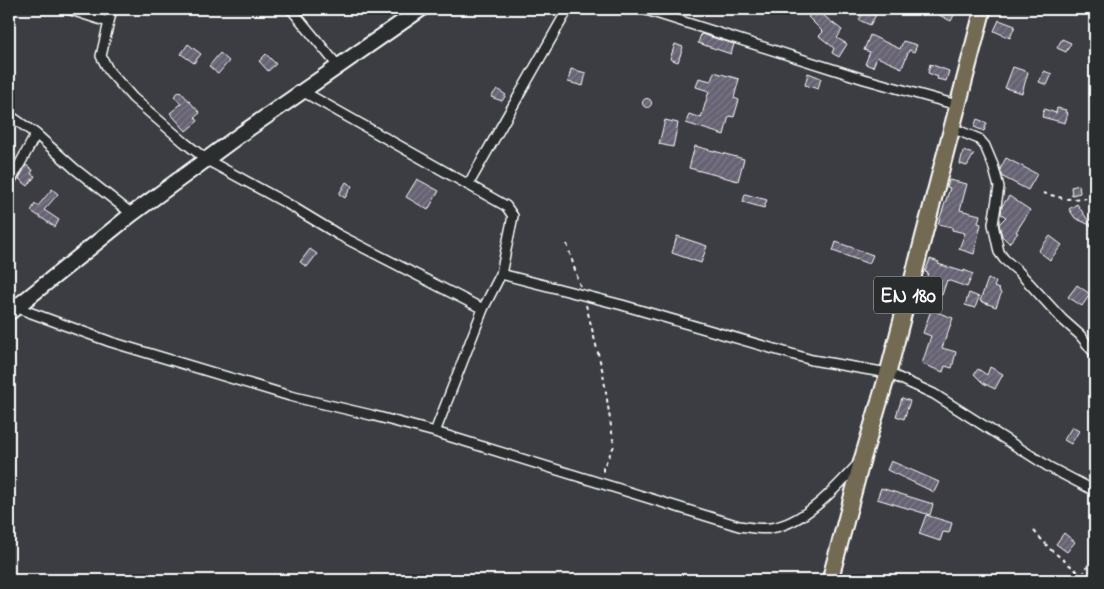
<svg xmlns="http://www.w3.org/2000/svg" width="1104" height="589" viewBox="0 0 1104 589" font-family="'Indie Flower',sans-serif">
  <defs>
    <pattern id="building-hatch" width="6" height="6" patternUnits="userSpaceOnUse" patternTransform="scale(1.25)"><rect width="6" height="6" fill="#666273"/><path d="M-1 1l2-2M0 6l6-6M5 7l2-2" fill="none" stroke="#7d7a88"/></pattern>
  </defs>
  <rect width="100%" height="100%" fill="#3c3d43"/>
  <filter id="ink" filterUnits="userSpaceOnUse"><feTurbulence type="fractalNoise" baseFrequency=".02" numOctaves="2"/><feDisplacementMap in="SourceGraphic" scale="10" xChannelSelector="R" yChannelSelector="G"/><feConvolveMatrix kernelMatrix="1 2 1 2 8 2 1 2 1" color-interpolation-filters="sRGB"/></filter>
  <g filter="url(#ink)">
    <!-- building -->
    <path fill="url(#building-hatch)" stroke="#fff" d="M815,9L842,30L837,38L847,44L839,57L832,53L834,48L819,36L823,32L808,17Z
      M865,9L876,15L870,25L859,20Z
      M927,9H957L951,21Z
      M999,20L1015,26L1010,38L994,31Z
      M701,34L734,44L731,54L698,43Z
      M870,35L900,49L903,41L917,45L914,52L909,50L902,68L877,57L873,67L865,64L870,52L864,50Z
      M1062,39L1071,43L1066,52L1057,48Z
      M188,44L201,54L194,63L181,54Z
      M675,44L683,47L678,62L670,59Z
      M220,53L229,61L218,74L209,66Z
      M266,54L276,64L268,71L259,61Z
      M930,64L949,71L946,81L937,79L938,77L928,73Z
      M1013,67L1028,72L1022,93L1005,88Z
      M571,69L586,73L583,86L568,82Z
      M1044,71L1052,74L1047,85L1039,82Z
      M714,72L739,79L734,98L739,100L734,117L729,116L724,135L686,123L689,114L701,118L709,91L696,87L699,78L711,81Z
      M808,73L821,78L818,89L805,85Z
      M497,89L506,95L502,101L491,97Z
      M180,91L200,113L195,117L198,121L186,131L170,113L181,104L174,96Z
      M642.5 103a4.5 4.5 0 1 1 9 0a4.5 4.5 0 1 1-9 0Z
      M1057,108L1066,110L1065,112L1068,113L1065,123L1042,117L1044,109L1056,113Z
      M977,119L987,123L984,131L974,127Z
      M665,120L678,123L673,147L659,144Z
      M695,146L744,159L738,181L689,168Z
      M963,151L974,154L967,166L960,164Z
      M1006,158L1037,174L1028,190L1003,177L1000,169Z
      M26,165L33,170L31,174L35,176L28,186L19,179Z
      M417,179L439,191L428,210L406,197Z
      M949,180L967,184L960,210L980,215L978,223L981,224L974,254L959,249L965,233L952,230V227L938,224L950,188L947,187Z
      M346,182L352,186L345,198L339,194Z
      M1079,185L1080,193L1072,195L1071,187Z
      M52,189L58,194L44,210L59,220L55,227L31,211L35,204L38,206Z
      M745,194L767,200L764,208L743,202Z
      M1009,196L1030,210L1016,232L1018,233L1009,243L1002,236L999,224L1006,217L1001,214L1002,206Z
      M1077,204L1092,226L1075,218L1069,209Z
      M677,236L707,246L701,263L672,253Z
      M1050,236L1062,245L1050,260L1038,251Z
      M836,242L873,255L869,264L833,251Z
      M310,249L317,254L307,267L300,262Z
      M930,259L939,262L938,264L964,272V270L973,274L967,287L947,280L942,295L923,288L928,273L925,272Z
      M988,279L996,282L994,287L999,289L1001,294L996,307L980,301Z
      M1077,285L1090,294L1082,306L1068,297Z
      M969,293L979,297L975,308L965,305Z
      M931,310L953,318L942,348L956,352L952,368L945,366L943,372L922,364L931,336L923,333Z
      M990,367L1003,374L995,389L983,383L974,374L978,369L987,375Z
      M902,398L910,401L904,419L896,416Z
      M1072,427L1079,431L1071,444L1064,440Z
      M891,461L939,482L934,492L887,470Z
      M881,488L933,504L930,515L877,499Z
      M926,515L952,523L949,533L943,532L940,541L919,534Z
      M1064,533L1075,542L1067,552L1056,544Z"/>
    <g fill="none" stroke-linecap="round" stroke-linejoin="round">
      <defs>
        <path id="street" d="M68,9L108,22
          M112,9L101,56L109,71L133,98L184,142L207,160L286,203L339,235L483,309
          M291,9L338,66
          M643,9L864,79L957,105
          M302,91L506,206L513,216L501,274L483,309L435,432
          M9,115L36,134L75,169L132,214
          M952,128L979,139L985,146L993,165L999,187L993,224L999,252L1004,259L1018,271L1062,319L1080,335L1095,354
          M9,184L36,134
          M468,185L568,9
          M501,274L622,305L812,360L888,373L934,394L1049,467L1095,491
          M15,307L111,342L290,396L371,415L435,432L739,526C749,527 761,530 771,528C805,523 836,488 858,464"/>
        <path id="secondary" d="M9,313L132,214L241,134L421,9"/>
        <path id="primary" d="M830,580L862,460L888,373L983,9"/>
      </defs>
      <!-- street casing -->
      <use href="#street" stroke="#fff" stroke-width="12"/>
      <!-- secondary casing -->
      <use href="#secondary" stroke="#fff" stroke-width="18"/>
      <!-- primary casing -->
      <use href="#primary" stroke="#fff" stroke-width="19"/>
      <!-- path -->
      <path stroke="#fff" stroke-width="2" stroke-dasharray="4 4" stroke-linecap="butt" d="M1043,193L1066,199L1095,198
        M567,244L580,286
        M586,305L603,373L614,446L603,468V474
        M1034,531L1050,549L1088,580
        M1083,575L1095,552"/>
      <!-- street -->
      <use href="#street" stroke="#2a2d2e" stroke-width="9"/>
      <!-- secondary -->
      <use href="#secondary" stroke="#2a2d2e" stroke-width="14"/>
      <!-- primary -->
      <use href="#primary" stroke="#736b52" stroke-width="15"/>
    </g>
  </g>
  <g text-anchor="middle" stroke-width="4" stroke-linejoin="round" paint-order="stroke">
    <!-- shield labels -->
    <rect fill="#2a2d2e" stroke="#bfc0c0" stroke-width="1" x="874" y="276.5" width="68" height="37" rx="4"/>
    <g font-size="21" font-weight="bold" fill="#fff">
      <text x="908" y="302">EN 180</text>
    </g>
  </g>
  <!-- margin -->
  <rect width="1104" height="589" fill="none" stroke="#2a2d2e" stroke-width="30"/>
  <rect x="15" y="15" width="1074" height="559" fill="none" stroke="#fff" stroke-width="2" filter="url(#ink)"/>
</svg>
